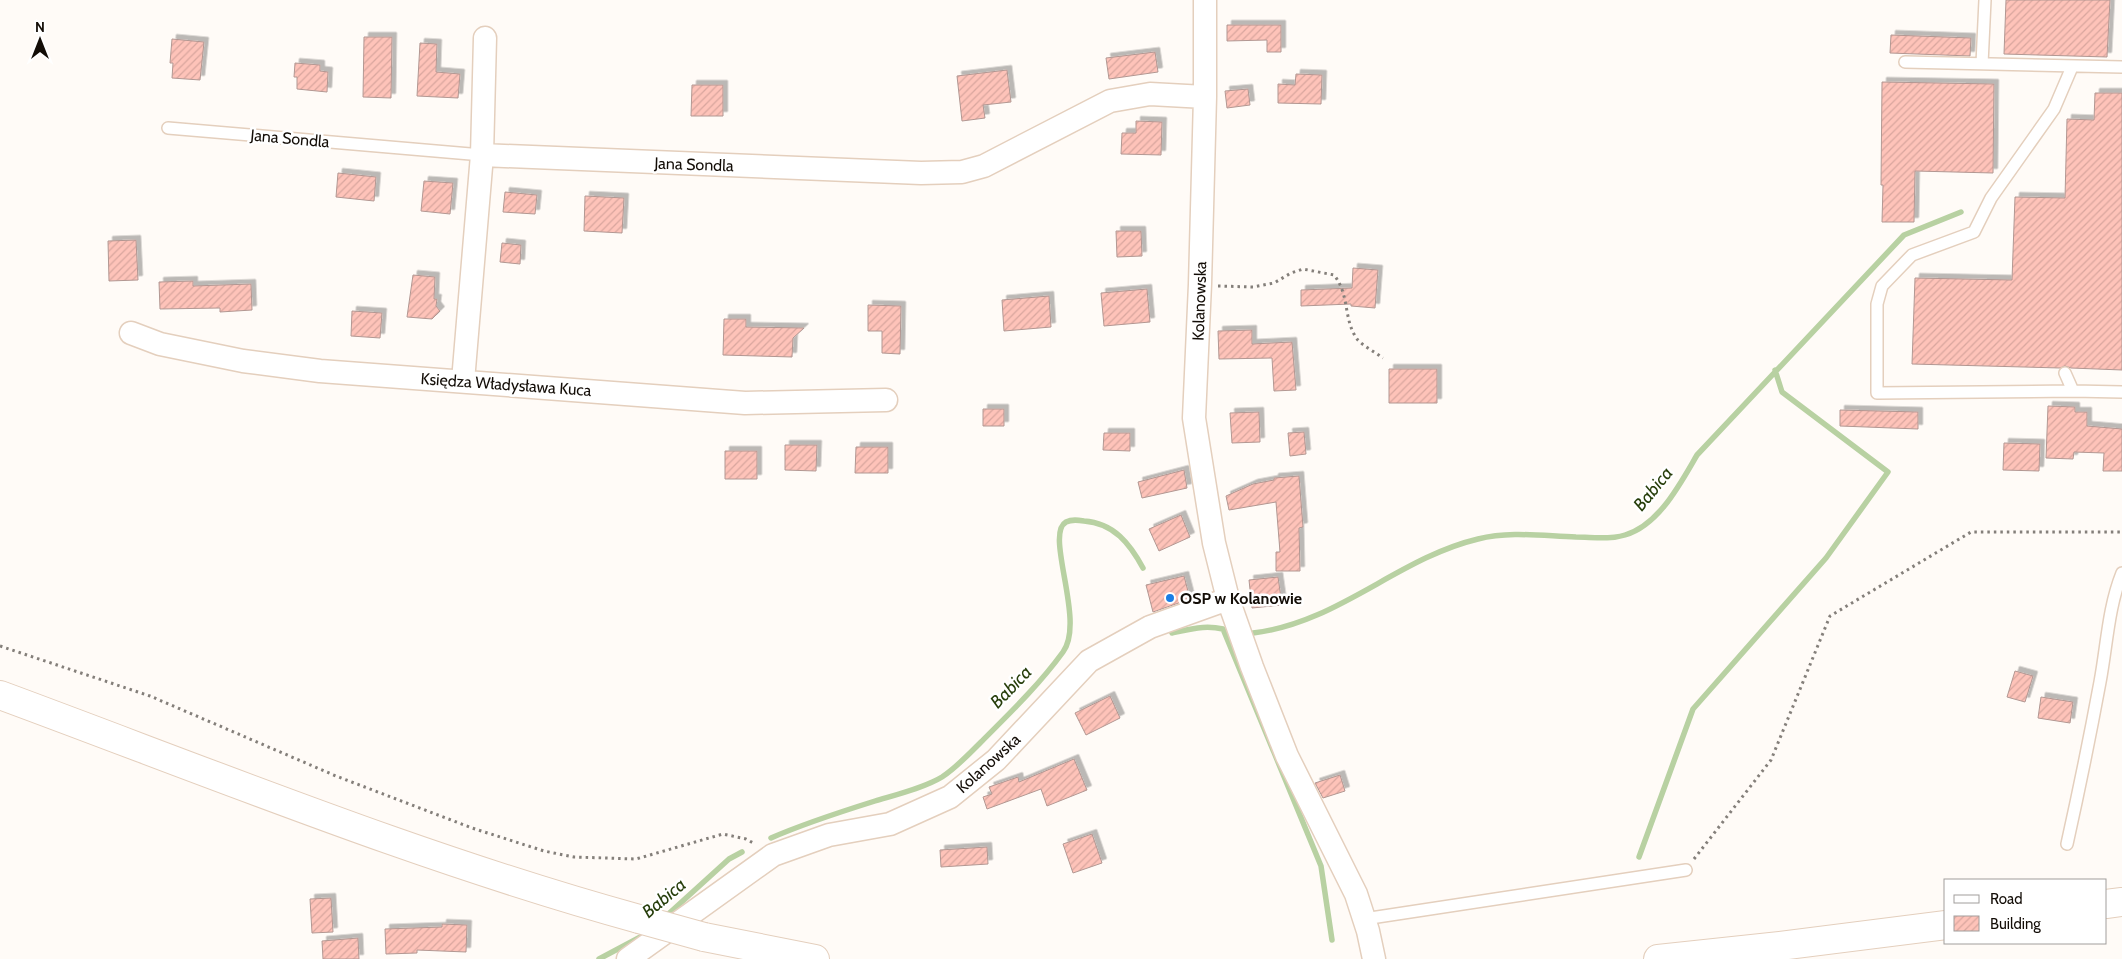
<svg xmlns="http://www.w3.org/2000/svg" width="2122" height="959" viewBox="0 0 2122 959" font-family="Cabin,sans-serif">
  <defs>
    <pattern id="building-hatch" width="6" height="6" patternUnits="userSpaceOnUse" patternTransform="scale(1.25)"><rect width="6" height="6" fill="#fec3b9"/><path d="M-1 1l2-2M0 6l6-6M5 7l2-2" fill="none" stroke="#d9a69e"/></pattern>
    <filter id="shadow"><feDropShadow dx="4.5" dy="-4.5" stdDeviation="0" flood-color="#0004"/></filter>
  </defs>
  <rect width="100%" height="100%" fill="#fffbf7"/>
  <g fill="none" stroke-linecap="round" stroke-linejoin="round">
    <!-- stream -->
    <path stroke="#b8d1a2" stroke-width="5.5" d="M1172,633C1189,629 1205,625 1223,629L1321,866L1332,940
      M1253,633C1338,623 1398,558 1478,539C1510,531 1543,536 1576,537C1592,537 1609,540 1625,535C1659,525 1680,484 1697,455L1904,235L1961,212
      M771,838C805,823 840,812 875,801C895,795 924,788 942,777C956,768 970,753 981,742C1010,713 1039,685 1063,652C1086,621 1044,534 1066,522C1072,519 1078,520 1084,521C1114,523 1130,544 1143,568
      M1639,857L1693,709L1826,558L1888,472L1782,392L1775,370
      M664,918L729,859L742,852
      M599,959L646,934"/>
  </g>
  <!-- building -->
  <path fill="url(#building-hatch)" stroke="#b29792" filter="url(#shadow)" d="M2006,0H2110L2107,57L2004,54Z
    M1227,25H1281V52H1267V40L1227,41Z
    M1891,35L1971,38L1970,56L1890,53Z
    M364,37H392L391,98L363,97Z
    M172,39L204,42L200,80L172,78L173,63H170Z
    M420,43L437,44L436,72L460,74L458,98L417,96Z
    M1155,52L1158,72L1109,79L1106,58Z
    M295,63L320,65V71L328,72L327,92L297,89V77H294Z
    M1007,70L1011,102L983,105L985,118L962,121L957,76Z
    M1296,74L1322,75L1321,104L1278,103V84L1295,85Z
    M1882,82L1994,84L1993,173L1915,171L1914,222H1882L1883,185H1881Z
    M692,85H723V116H691Z
    M1248,89L1250,105L1227,108L1225,91Z
    M2095,93H2122V370L2071,368L2065,366L2060,368L1912,364L1915,278L2012,280L2015,197L2065,198L2067,119L2094,120Z
    M1136,121L1162,122L1161,155L1121,154L1122,133H1136Z
    M338,173L376,177L374,201L336,197Z
    M424,181L453,183L450,214L421,211Z
    M505,192L537,195L535,214L503,212Z
    M585,196L624,198L622,233L584,231Z
    M1116,231H1141L1142,256L1117,257Z
    M136,240L138,280L109,281L108,241Z
    M502,243L521,245L520,264L500,262Z
    M1353,268L1378,270L1375,308L1351,306V304L1301,306V290L1352,288Z
    M413,275L435,277L434,299H437L436,306L440,311L432,319L407,317Z
    M193,281V286L251,284L252,310L220,312V308L160,309L159,282Z
    M1147,289L1150,322L1104,326L1101,293Z
    M1049,296L1051,327L1004,331L1002,300Z
    M868,305L901,306L900,354L882,353V331H868Z
    M352,311L382,313L380,338L351,336Z
    M724,319H746V327L804,328L793,338L792,357L723,355Z
    M1252,330V344L1292,342L1296,390L1274,391L1272,358L1219,359L1218,331Z
    M1389,369H1437V403H1389Z
    M2048,406L2075,407V412H2087V426L2122,429V471H2103L2104,453L2074,452L2073,459L2046,458Z
    M983,409H1004V426H983Z
    M1840,410L1918,412V429L1840,426Z
    M1259,412L1260,442L1232,443L1230,413Z
    M1304,432L1306,454L1290,456L1288,433Z
    M1104,433H1130V451L1103,450Z
    M2004,443L2040,444L2039,471L2003,470Z
    M785,445H817L816,471L785,470Z
    M856,447H888V473H855Z
    M725,451H757V479H725Z
    M1184,470L1187,488L1142,498L1138,482Z
    M1299,476L1303,527L1299,528L1300,571H1276V552H1280L1276,502L1229,510L1226,496L1253,484L1274,480V478Z
    M1181,515L1190,537L1159,551L1149,529Z
    M1184,576L1190,599L1153,612L1146,585Z
    M1278,577L1282,605L1252,608L1249,580Z
    M2015,671L2033,676L2025,702L2007,697Z
    M1110,696L1120,718L1086,735L1075,713Z
    M2041,697L2073,702L2070,723L2038,718Z
    M1074,759L1087,790L1047,806L1041,789L987,809L983,797L992,794L989,787L1018,777L1019,782Z
    M1340,775L1345,791L1323,798L1315,783Z
    M1092,834L1102,863L1073,873L1063,844Z
    M987,847L988,864L941,867L940,850Z
    M331,898L333,932L312,933L310,899Z
    M442,924L467,925L466,952L417,950V953L386,954L385,929L442,927Z
    M358,938L359,959H323L322,941Z"/>
  <g fill="none" stroke-linecap="round" stroke-linejoin="round">
    <defs>
      <path id="lane" d="M1905,62L2122,67
        M1982,64L1985,0
        M2072,67L2054,109L1991,198L1974,232L1912,255L1882,286L1877,304V393L2073,391
        M168,128L482,155
        M2065,373L2073,391L2122,392
        M2067,844C2079,790 2090,736 2100,682C2107,645 2108,608 2122,573
        M1364,919L1686,870"/>
      <path id="street" d="M1205,0V97L1200,284L1194,418L1214,543L1228,599L1252,667L1287,756L1356,894L1368,931L1374,959
        M482,155L921,173L962,172L984,166L1110,101L1150,94L1205,97
        M131,333L160,344L243,361L320,371L745,403L886,400
        M463,381L482,155L485,38
        M628,959L773,855L829,835L890,824L950,797L996,760L1089,661L1150,627L1228,599"/>
      <path id="primary" d="M0,695C211,773 421,859 639,919
        M2106,904L2122,902
        M704,937L815,959
        M1658,959L1780,946L1946,925"/>
    </defs>
    <!-- lane casing -->
    <use href="#lane" stroke="#e4cfbd" stroke-width="14"/>
    <!-- street casing -->
    <use href="#street" stroke="#e4cfbd" stroke-width="25"/>
    <!-- primary casing -->
    <use href="#primary" stroke="#e4cfbd" stroke-width="30"/>
    <!-- path -->
    <path stroke="#847f7a" stroke-width="3" stroke-dasharray="2.5 4" stroke-linecap="butt" d="M1218,286L1253,287L1274,283L1291,273L1303,269L1334,275C1350,295 1343,319 1357,339C1363,346 1375,352 1383,358
      M0,646L150,696L336,776L472,828L544,851L574,857L636,859L723,834L746,839L755,844
      M1694,859L1771,760L1830,616L1971,532H2122"/>
    <!-- lane -->
    <use href="#lane" stroke="#fff" stroke-width="11"/>
    <!-- street -->
    <use href="#street" stroke="#fff" stroke-width="22"/>
    <!-- primary -->
    <use href="#primary" stroke="#fff" stroke-width="28"/>
    <defs>
      <path id="primary-bridge" d="M639,919L704,937"/>
    </defs>
    <!-- primary-bridge casing -->
    <use href="#primary-bridge" stroke="#e4cfbd" stroke-width="30" stroke-linecap="butt"/>
    <!-- primary-bridge -->
    <use href="#primary-bridge" stroke="#fff" stroke-width="28"/>
  </g>
  <!-- markers -->
  <circle fill="#197ee6" stroke="#fff" stroke-width="2" cx="1170" cy="598" r="5"/>
  <g text-anchor="middle" stroke-width="5" stroke-linejoin="round" paint-order="stroke">
    <!-- street labels -->
    <g font-size="16" fill="#130d07" stroke="#fff">
      <text transform="translate(290 138) rotate(5)" y="6">Jana Sondla</text>
      <text transform="translate(694 164) rotate(2)" y="6">Jana Sondla</text>
      <text transform="translate(1199 301) rotate(-88)" y="6">Kolanowska</text>
      <text transform="translate(506 384) rotate(4)" y="6">Księdza Władysława Kuca</text>
      <text transform="translate(988 763) rotate(-42)" y="6">Kolanowska</text>
    </g>
    <!-- poi labels -->
    <g font-size="16" font-weight="bold" fill="#130d07" stroke="#fff" text-anchor="start">
      <text x="1180" y="604">OSP w Kolanowie</text>
    </g>
    <!-- water labels -->
    <g font-size="18" font-style="italic" fill="#273e0b" stroke="#fff">
      <text transform="translate(1653 489) rotate(-51)" y="6">Babica</text>
      <text transform="translate(1011 687) rotate(-46)" y="6">Babica</text>
      <text transform="translate(664 898) rotate(-40)" y="6">Babica</text>
    </g>
  </g>
  <!-- legend -->
  <rect x="1944" y="879" width="162" height="65" fill="#ffffff" stroke="#a19e9c"/>
  <rect x="1954" y="895" width="25" height="8" fill="#ffffff" stroke="#a19e9c"/>
  <text x="1990" y="904" font-size="15" fill="#130d07">Road</text>
  <rect x="1954" y="916" width="25" height="15" fill="url(#building-hatch)" stroke="#a19e9c"/>
  <text x="1990" y="929" font-size="15" fill="#130d07">Building</text>
  <!-- north arrow -->
  <g transform="translate(40 40)" stroke="#ffffff" stroke-width="4" paint-order="stroke">
  <path d="M0-4L9 19L0 12L-9 19Z" fill="#130d07"/>
  <text y="-8" font-size="14" font-weight="bold" text-anchor="middle" fill="#130d07">N</text>
  </g>
</svg>
